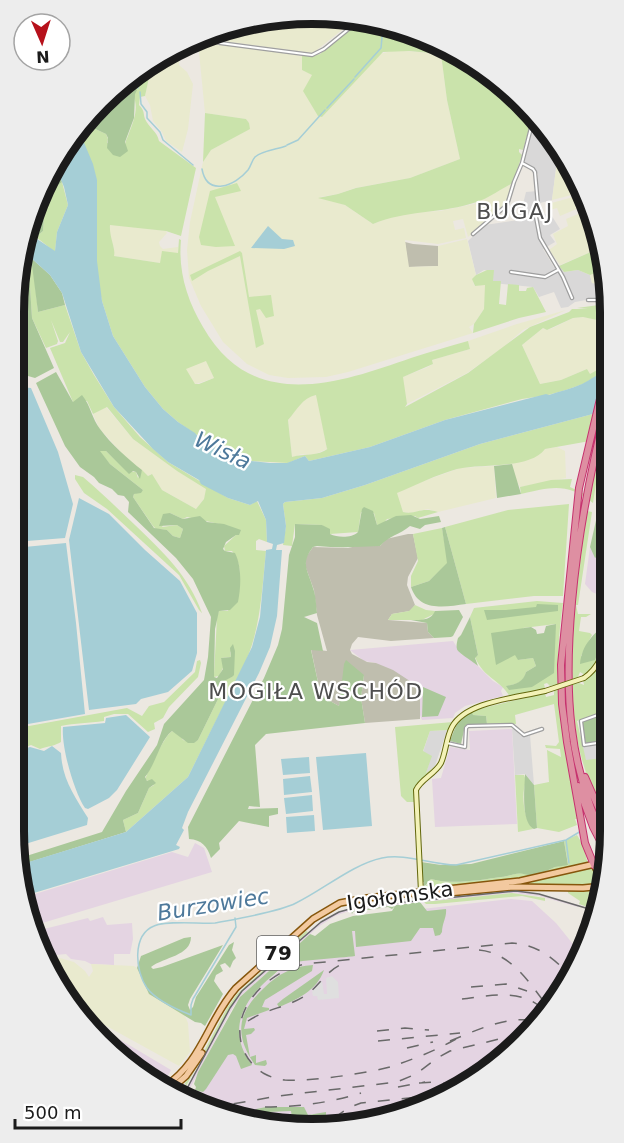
<svg xmlns="http://www.w3.org/2000/svg" width="624" height="1143" viewBox="0 0 624 1143" font-family="'DejaVu Sans',sans-serif">
  <rect width="100%" height="100%" fill="#ece8e1"/>
  <!-- residential -->
  <path fill="#d9d8d8" d="M535,121H539L551,136L552,159L557,161L552,200L540,203V215L550,213L560,229L550,235L555,242L543,249L554,267L559,265L564,272L578,270L590,275L592,283H596L598,298L575,302L568,307L561,308L554,292L539,297L533,287L493,283V271L484,270L476,275L468,241L485,225L519,220L526,192L538,191V174L521,163Z
    M609,712L610,757L586,761L582,747L588,744L596,717Z
    M512,729H515L521,736L530,735L534,785L525,774L515,775Z
    M447,730L435,766L426,773L431,756L423,752L430,731Z"/>
  <!-- industrial -->
  <path fill="#e4d4e2" d="M590,547L595,557L600,554L605,559L609,558V599L592,592L585,584Z
    M453,641L462,655L468,656L493,681L503,687L501,691L503,696L465,706L455,713L453,718L422,720L420,715V690L416,685L376,663L364,661L350,650Z
    M512,729L517,824L435,827L432,779L441,778L450,747L470,750L469,731Z
    M195,843L204,848L212,872L29,927L25,897L172,852L188,857Z
    M514,891L535,893L578,905V907L539,896L512,893L351,911L350,908Z
    M511,899L532,901L556,923L581,954L571,980L509,1055L427,1107L332,1129L235,1119L189,1098L193,1094L242,1001L286,965L360,916Z
    M349,908V911L335,916L318,927L242,995L232,1009L187,1094L185,1097L183,1096L230,1006L240,993L319,923L334,914Z
    M103,917L107,925L132,923L133,939L130,954H114V965L91,964L85,961L71,959L66,954L45,956L32,932L88,918L90,921Z
    M77,1014L171,1070L166,1080L158,1085L146,1079Z"/>
  <!-- construction -->
  <path fill="#bfbeae" d="M405,242L413,244L438,246L439,266L408,267Z
    M408,534H413L418,558L408,577L407,585L415,605L410,611L392,614L388,620L427,623L428,632L434,638L391,641L358,637L352,644L350,650L352,654L367,662L376,663L393,670L416,685L420,690V719L365,723L361,698L364,675L342,692L339,706L321,696L311,649L327,651L317,615L314,590L306,568V557L313,547L348,548L361,545L380,546L386,539Z"/>
  <!-- farmland -->
  <path fill="#e9eace" d="M351,16L357,18L313,53L215,40L208,37L223,30L236,32L234,24Z
    M200,41L302,56V70L313,75L322,117L380,54L395,50L441,54L447,100L460,159L410,178L355,188L338,194L320,197L345,205L373,224L393,216L418,212L440,211L474,204L513,183L507,204L468,237L463,219L453,221L455,230L464,228L466,238L438,244L405,240L409,267L438,266V246L467,239L476,275L473,279L474,286L486,284L484,309L474,324L469,327L473,333L348,372L326,377L288,378L269,375L247,364L223,342L201,306L189,278L187,250L190,222L203,162L211,150L249,129V123L246,119L205,113L198,42Z
    M170,56L180,58L179,65L187,72L193,84L188,129L182,152L166,141L162,132L153,121L150,105L145,96L152,64Z
    M553,138L560,146L583,192L552,200L557,161L552,159Z
    M584,194L595,216L602,247L560,265L549,250L557,244L553,234L568,226L566,219L588,210L586,205L560,216L557,208L550,210L548,204Z
    M110,224L166,231L167,233L159,242L160,246L163,249L178,247V253L160,263L114,256V248L110,236Z
    M607,268L608,299H603L601,296H597L596,284L592,283L590,275Z
    M566,310L523,330L501,349L467,373L407,404L402,377L426,368L433,364L432,360L470,349L468,341L517,324Z
    M573,318L583,317L598,320L606,343L607,365L590,375L587,369L561,380L540,384L522,345L543,328L547,330L553,328Z
    M206,360L214,378L196,384L193,383L185,369Z
    M317,395L327,449L313,455L301,454L292,458L288,420L303,400L307,397Z
    M106,407L133,439L177,471L207,489L204,499L196,509L162,490L151,474L148,476L127,459L99,428L93,414Z
    M609,436V511L594,499L600,459Z
    M557,447L565,451L566,478L520,487L513,475L512,464L545,449Z
    M494,466L496,498L438,512L428,509L410,513L403,512L396,493L413,485L460,468Z
    M60,958L74,962L85,971L89,977L93,971L91,964L134,966L137,968L149,994L184,1014L188,1023L190,1052L179,1066L72,1007L51,967L50,960Z"/>
  <!-- grass -->
  <path fill="#cae3ab" fill-rule="evenodd" d="M362,20L461,53L509,88L533,115L523,150L519,149V152L522,155L513,183C499,190 485,201 470,204C436,214 407,210 373,224L345,205L318,198L338,194L356,188L410,178L460,159L447,100L441,54L409,51L383,52L322,117L318,116L303,91L312,75L302,70V56H313L320,54Z
    M152,64L145,96L140,97L139,105C145,111 143,113 145,119C149,128 157,131 159,141L196,168L181,236L166,231L110,225C109,237 116,248 114,256L160,263L162,251L178,253L179,239L181,240C178,271 187,300 203,327C252,413 337,384 411,358C430,352 449,346 468,341L470,349L432,360L433,364L403,377L407,404L405,407L468,373L530,327L569,312L572,309H588L577,308L606,304H608V370L583,384L566,390L548,395L522,399L445,420L370,447L309,461L305,456L288,463L250,461L214,447L178,422L163,409L145,387L113,336L102,301L98,282L80,133L87,125L106,134L108,139L107,143L125,147C125,141 127,139 129,133C137,113 140,101 126,83L124,82L130,76L135,75L137,72ZM583,317L597,320L606,342L600,346L606,365L590,374L587,369L561,380L540,384L522,345L543,328L547,330L573,318ZM206,361L214,378L199,384H195L186,369ZM316,395L327,449L329,448C317,457 305,453 292,457L288,420C297,410 302,398 316,395Z
    M205,113L246,119L249,123L250,129L211,150L203,162Z
    M62,182L68,205L57,232L55,252L36,237L43,231L46,189L54,188Z
    M237,183L241,191L215,197L235,246L216,247L201,245L199,237L210,191Z
    M602,247L607,268L590,275L578,270L564,272L559,266Z
    M240,251L242,253L249,297L271,295L274,316L266,318L260,309L256,310L264,344L256,348L240,256L208,271L192,281L190,275Z
    M33,264L38,312L65,305L81,352L94,375L114,407L140,437L168,462L228,498L250,505L257,501L266,520L267,542L259,539L256,541V550L266,551C262,589 261,626 246,661L188,777L126,832L123,820L138,813L149,788L154,785L145,779C150,768 163,738 172,731L180,735L183,740L193,743L198,740L220,695L226,690L223,686L224,680L232,677C235,669 235,657 230,651L231,657L221,658L224,666L219,676L214,677V675L217,617L219,611H228C237,590 247,571 232,551H225L224,546L237,534L229,526L187,517L183,519L170,513L162,527L177,525L183,529L180,538L173,536L167,530L156,529L153,526L133,497L134,494L143,490L110,464L99,451H106L127,471L136,472L138,478L142,470L148,476L152,474L162,490L196,509L204,499L206,489L177,471L133,439L107,407L93,414L87,401L73,402L50,348L65,343L70,332L63,342H60L51,320L58,341L57,344L46,348L32,318L29,271Z
    M487,270H494L493,281H501L499,304L506,305L508,284L519,285V291H526L527,288L533,287L546,312L519,318L473,333L474,324L484,309L485,285L475,286L472,279L476,275Z
    M608,410L609,436L600,459L593,503C567,482 551,487 521,494L520,487L551,480L572,479L570,487L589,496L601,439L545,449C529,470 482,463 457,469C436,475 416,485 397,493L403,512C417,515 420,506 438,512L418,518L415,516L387,519L383,524L377,525L374,513L361,512L358,532L330,534L322,525L295,524L292,546L283,545L286,526L283,504L285,502L322,498L365,485L480,444Z
    M75,475L83,477C101,492 118,509 135,525C163,552 189,576 202,613L199,610L179,575L107,509L84,493L75,479Z
    M569,504L563,596H534L466,604L445,527L508,510Z
    M587,511L592,512L578,605H576L578,614H591L586,617H581L579,631L590,633L592,635L581,656L599,654L609,624L599,658L585,675L580,672L578,677L574,680V684L579,683L584,685L583,680L599,666L606,670L609,680V710L577,721L586,760L602,758L603,764H608L610,787L601,797L600,795L596,797C555,712 574,602 587,511Z
    M442,528L448,563L429,581L411,587V576L418,561L413,534Z
    M537,601L563,603C551,684 562,740 579,819H575L577,825L559,832L537,828L534,785L549,782L547,750L561,757L560,749L546,748L545,745L556,746L559,742L554,704L515,715L516,724H487L486,716L472,715L471,711L545,693L546,697L554,695V685L550,686L547,683L544,684L545,688L543,689L510,697C500,679 484,679 475,657L478,655L470,617L474,608ZM556,624L532,687L506,686C516,684 524,683 526,672L536,666L533,658L518,660L523,628Z
    M415,605L426,610L435,611L434,614L422,620H388L392,614L409,611Z
    M200,660L201,663L198,677L169,707L163,718L154,723L155,729L148,732L128,714H114L104,717V721C89,723 75,723 61,726V742C55,746 48,746 40,749L31,745L24,748L14,745V724L29,726L127,708L142,716L149,706L164,702L195,672L197,661Z
    M453,722L449,730L430,731L423,751L432,756L426,773L435,766L415,786L414,802H407L401,796L395,727Z
    M515,775H524C527,782 525,783 524,789C522,801 525,820 533,829L518,832Z
    M577,835L583,845L588,864L545,875L428,890L424,888L431,879C452,885 480,880 501,877C516,875 517,870 533,876L555,867L568,864L564,841Z
    M592,867L602,884L452,890L534,880Z
    M604,888L599,911L579,904L580,901L568,893V889Z
    M512,893L545,898V901L522,896L435,904H426L424,902Z
    M306,931L308,932L238,995L186,1086L185,1083L191,1076L227,1008L237,994Z"/>
  <!-- forest -->
  <path fill="#aac899" d="M124,82L131,84L137,90L135,94L134,118L125,142L128,151L120,157L113,155L107,148L108,138L106,134L87,125Z
    M54,163L62,182L54,188L46,189L43,231L36,237L25,231L30,219L34,221L35,207Z
    M21,249L50,275L62,293L65,305L38,312L32,265L29,271L32,318L54,368L35,378L28,376L14,377V293L21,264L19,263Z
    M56,372L73,402L82,395C91,406 92,419 100,429C110,443 129,460 142,470L140,479L136,472L133,471L129,474L106,451H100L110,464L143,490L141,493L134,494L133,497L154,528L167,530L173,536L180,538L183,529L177,525L159,526L163,514L170,513L183,519L200,516L207,522L224,524L241,530L239,535H236L226,542L223,549L225,551L235,553C242,567 241,587 238,602L230,610L219,611L215,629L214,677L217,678L223,669L221,658L231,657L230,648L233,644L235,651L234,675L232,677L224,681L223,686L227,692L220,695L198,740L194,743H188L172,731C160,740 156,764 145,777L147,781L152,779L156,783L149,788L138,813L123,820L126,832L20,865V858L102,832L126,791L157,745L164,724L204,680L208,657L211,617L193,579L176,558L128,512L129,502L124,496L118,495L112,489L99,483L94,477L80,467L65,446L36,383Z
    M512,464L521,494L497,498L494,466Z
    M364,507L373,511L377,525L396,516L411,515L420,519L439,516L441,522L425,525L420,529L410,526C399,535 390,535 380,546C359,547 338,548 317,546L313,547C300,564 308,570 313,588C316,596 316,605 317,613L304,617L317,623L323,651L311,650L321,696L339,706L344,664L346,660L364,675L361,698L365,723L266,734L255,745L260,807L249,806L248,809L278,808V814L269,816V827L239,821L219,843L220,849L211,858C207,846 202,840 189,839L188,827L264,678L278,645L282,629L289,555L295,537V524L322,525L330,529V534C338,538 352,538 358,532L362,509Z
    M597,516H600L609,523V558L605,559L600,554L595,558L590,547Z
    M445,527L466,604C445,607 419,612 411,587L429,581L447,563L442,528Z
    M537,604L558,605V611L487,620L484,610H506L536,607Z
    M459,610L463,617L453,636L451,637L434,638L428,632L427,623L411,620C420,620 431,621 435,611Z
    M470,617L478,655L475,658L478,666C475,663 457,652 457,649C456,646 457,642 458,638L461,635Z
    M609,622L595,660L580,664C582,644 594,633 609,622Z
    M556,624L554,673L532,687L509,690L506,686C515,684 523,683 526,672L536,666L533,658L518,660L515,655L496,665L491,633L531,627L536,630L537,634L544,633L546,626Z
    M423,687L446,697L438,716L422,717Z
    M471,711L473,715L486,716L487,724L465,726L461,744L450,741C455,728 458,718 471,711Z
    M596,717L601,731L609,732L610,740L588,745L584,743L582,724L584,721Z
    M525,774L534,785L537,828L534,829C520,822 525,785 525,774Z
    M564,841L568,865L555,867L533,877C517,870 516,875 501,877C480,880 452,885 431,879L424,887V882H422L421,862L441,865L471,864Z
    M420,902L427,911L446,909C447,917 442,923 442,932L440,935L435,936L433,928H420L411,941L356,947L355,931H352L355,956C341,958 295,960 285,965C280,968 275,974 271,977C241,1002 227,1032 252,1065L241,1069L236,1056L233,1054L228,1055L206,1089L203,1092L195,1090L196,1087L194,1084L198,1072L240,997L310,934L315,936L330,924L353,916L392,911L395,906L392,909L388,907L353,912L352,914L351,911Z
    M191,937C191,956 164,957 151,967L153,969L162,967L223,945L190,999L188,1005L190,1010L193,1007L196,997L229,945L234,942L232,950L236,958L233,961L230,968L225,963L220,965L223,971L216,975L214,981L223,994L205,1026L201,1023L195,1022L149,994L137,968L141,956L184,938Z
    M313,965L312,971L265,1000L262,1007L269,1008V1010L247,1018L244,1029L254,1028L255,1030L251,1034L246,1035L250,1057L256,1055V1063L266,1060L267,1064L265,1066L255,1065C234,1035 237,1013 264,988C278,974 293,966 313,965Z
    M324,970C317,991 296,1000 279,1007L277,1004L283,999Z
    M266,1107H304L308,1115L326,1112V1117L300,1126L293,1125L291,1111L268,1112L264,1122H258L256,1109Z"/>
  <!-- parking -->
  <path fill="#dfdfdf" d="M332,976L338,982L339,998L318,1000L317,996H313L312,991L322,981L324,994H327L326,978Z"/>
  <!-- water -->
  <path fill="#a5ced6" d="M80,133L93,164L97,180V261L102,301L113,336L145,387L163,409L178,422L195,433L200,439L222,451L251,461L270,463H287L305,456L309,461L370,447L445,420L546,394L549,395C560,391 571,389 582,384C591,380 598,373 608,370V410L480,444L365,485L322,498L285,502L283,504L286,526L284,543L277,545L276,550H282L277,616L270,647L259,673L188,812L182,828L184,830L176,845L180,847L179,849L24,896L19,865L126,832L188,777L252,647L260,617L266,550L272,549L273,544L267,542L266,520L258,501L250,505L228,498L201,484L199,480L168,462L153,449L114,407L81,352L62,293L50,275L21,249L25,231L55,251L57,232L68,205L64,187L54,163Z
    M268,226L282,239L293,240L295,246L284,249L251,248Z
    M19,387L31,388L58,452L73,504L65,538L14,542V388Z
    M79,498L109,514L145,550L180,581L197,613V653L192,671L168,692L141,699L136,704L89,710L69,540Z
    M66,543L76,623L85,714L28,724L14,723V548Z
    M126,715L150,737L117,790L109,798L88,809L85,808C74,792 61,746 63,727L105,723L106,718Z
    M14,746L24,749L30,747L44,751L52,746L61,753C62,779 75,797 88,818L87,825L22,845C11,829 14,768 14,746Z
    M366,753L372,826L323,830L316,757Z
    M309,757L310,773L283,775L281,759Z
    M310,776L312,792L284,795L283,779Z
    M312,795L313,811L286,814L284,798Z
    M314,815L315,831L287,833L286,817Z"/>
  <g fill="none" stroke-linecap="round" stroke-linejoin="round">
    <!-- stream -->
    <path stroke="#a5ced6" stroke-width="1.5" d="M132,76L138,88
      M355,77L381,48L383,27
      M140,92L141,104L147,112V118L160,132L163,140L193,165
      M327,108L354,79
      M287,145L298,140L325,110
      M202,169C207,197 235,186 248,170C251,166 252,160 255,157C261,151 278,149 286,146
      M603,808L610,799
      M566,840L569,863
      M235,918L236,927L193,999L191,1005V1015C178,1010 156,1000 147,988C135,971 132,935 154,926C167,920 200,924 215,923C236,919 279,912 296,903C323,890 353,864 382,858C406,853 431,865 456,865L566,840L581,831"/>
    <defs>
      <path id="street" d="M205,38L220,43L312,55L324,49L361,19
        M534,116L522,163L533,169L535,172L538,205L536,217L540,238L563,277L572,298
        M473,234L507,205L514,182L522,163
        M511,272L545,277L558,270
        M588,300H608
        M598,664L608,670L609,675
        M609,711L581,721L584,745L610,741
        M447,743L465,747L466,728L468,726L512,725L524,735L542,729"/>
      <path id="secondary" d="M584,678C600,667 604,651 609,633
        M421,892L416,790C421,779 435,774 441,763C446,752 446,738 452,727C466,701 517,698 545,691"/>
      <path id="primary" d="M594,865L604,883
        M416,896L513,887L583,888L604,886
        M164,1087C203,1061 207,1021 236,988L313,919L340,903L367,898L520,881L608,861
        M170,1090L186,1076L202,1053"/>
      <path id="highway" d="M608,401C591,467 578,534 572,602C564,690 567,770 610,850
        M585,777L610,834
        M578,786L593,827L609,858
        M594,865L585,843L567,742L562,704L561,665L579,488L608,365"/>
    </defs>
    <!-- street casing -->
    <use href="#street" stroke="#9f9f9f" stroke-width="4.5"/>
    <!-- secondary casing -->
    <use href="#secondary" stroke="#63670d" stroke-width="6"/>
    <!-- primary casing -->
    <use href="#primary" stroke="#86560c" stroke-width="8"/>
    <!-- highway casing -->
    <use href="#highway" stroke="#c6326e" stroke-width="8"/>
    <!-- street -->
    <use href="#street" stroke="#fff" stroke-width="2"/>
    <!-- secondary -->
    <use href="#secondary" stroke="#f3f2b8" stroke-width="4"/>
    <!-- primary -->
    <use href="#primary" stroke="#f3c99f" stroke-width="5"/>
    <!-- highway -->
    <use href="#highway" stroke="#de8fa2" stroke-width="6"/>
    <!-- tram -->
    <path stroke="#696969" stroke-width="1.5" d="M183,1096L230,1008L242,991L321,922L339,912L357,907L516,891L539,894L599,912"/>
    <!-- rail -->
    <path stroke="#696969" stroke-width="1.5" stroke-dasharray="12 12" stroke-linecap="butt" d="M479,950C512,953 530,984 548,1007
      M471,987L506,984L527,991
      M462,999C490,996 520,988 543,1009
      M248,1021C267,1008 291,1007 309,993C322,982 328,969 345,963
      M377,1031L405,1028L429,1030
      M456,1039C437,1050 414,1059 393,1066C371,1073 307,1082 285,1080C277,1079 270,1077 263,1073C254,1067 247,1059 243,1049C228,1009 269,971 305,964L512,943C539,945 555,959 572,978
      M378,1041L460,1033
      M450,1041C477,1030 508,1015 537,1021
      M407,1048L433,1042
      M419,1083L436,1082L460,1086
      M398,1087L425,1082
      M265,1107C297,1107 329,1103 361,1093
      M210,1108L278,1096L397,1082L416,1074L437,1058L450,1051L528,1032
      M334,1118L348,1108L361,1103L446,1094
      M329,1127L349,1121L384,1117
      M322,1128L339,1113"/>
    <defs>
      <path id="secondary-bridge" d="M545,691L584,678"/>
    </defs>
    <!-- secondary-bridge casing -->
    <use href="#secondary-bridge" stroke="#63670d" stroke-width="6" stroke-linecap="butt"/>
    <!-- secondary-bridge -->
    <use href="#secondary-bridge" stroke="#f3f2b8" stroke-width="4"/>
  </g>
  <g text-anchor="middle" stroke-width="4.5" stroke-linejoin="round" paint-order="stroke">
    <!-- shield labels -->
    <rect fill="#fff" stroke="#5f5f5f" stroke-width="1.5" x="257" y="936" width="42" height="34" rx="4.5"/>
    <g font-size="20" font-weight="bold" fill="#1b1b1b">
      <text x="278" y="960">79</text>
    </g>
    <!-- street labels -->
    <g font-size="21" fill="#1b1b1b" stroke="#fff">
      <text transform="translate(400 896) rotate(-8)" y="7">Igołomska</text>
    </g>
    <!-- neighbourhood labels -->
    <g font-size="22" letter-spacing="1.5" fill="#4e4e4e" stroke="#fff">
      <text x="515" y="219">BUGAJ</text>
      <text x="316" y="699">MOGIŁA WSCHÓD</text>
    </g>
    <!-- water labels -->
    <g font-size="22" font-style="italic" fill="#4e799b" stroke="#fff">
      <text transform="translate(223 450) rotate(25)" y="8">Wisła</text>
      <text transform="translate(213 904) rotate(-9)" y="8">Burzowiec</text>
    </g>
  </g>
  <!-- crop -->
  <path d="M0 0H624V1143H0ZM312 24H312A288 288 0 0 1 600 312V831A288 288 0 0 1 312 1119H312A288 288 0 0 1 24 831V312A288 288 0 0 1 312 24Z" fill="#ededed" fill-rule="evenodd"/>
  <path fill="none" stroke="#1b1b1b" stroke-width="8" d="M312 24H312A288 288 0 0 1 600 312V831A288 288 0 0 1 312 1119H312A288 288 0 0 1 24 831V312A288 288 0 0 1 312 24Z"/>
  <!-- north arrow -->
  <g transform="translate(42 42) rotate(177)"><circle r="28" fill="#ffffff" stroke="#a4a4a4" stroke-width="1.5"/>
  <path d="M0-4.5L10 22L0 15L-10 22Z" fill="#b6111b"/>
  <text y="-9" font-size="16" font-weight="bold" text-anchor="middle" fill="#1b1b1b">N</text>
  </g>
  <!-- scale -->
  <path d="M15 1119v9h166v-9" fill="none" stroke="#1b1b1b" stroke-width="3"/>
  <text x="24" y="1119" font-size="18" fill="#1b1b1b" stroke="#ffffff" stroke-width="4.5" paint-order="stroke">500 m</text>
</svg>
